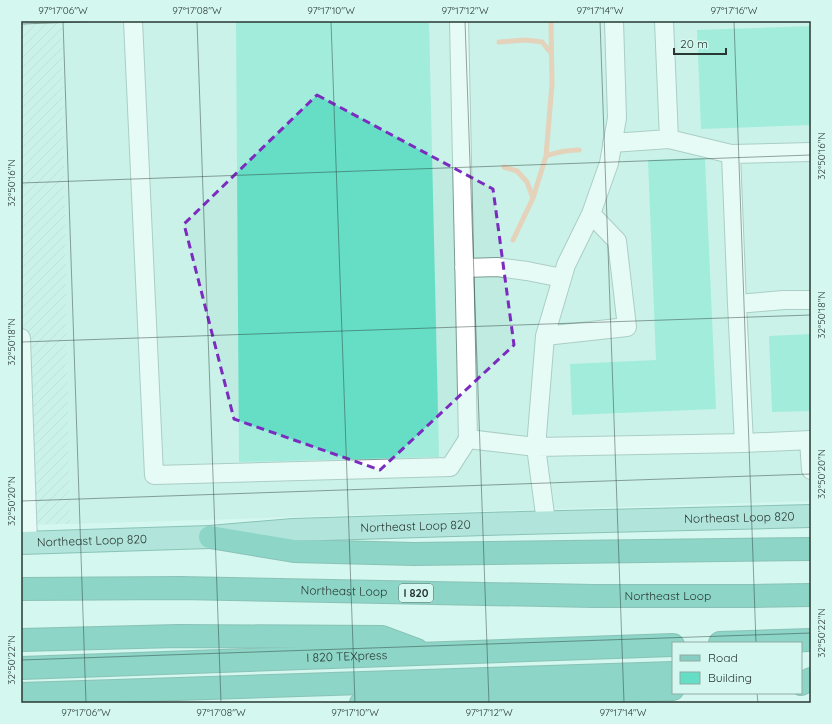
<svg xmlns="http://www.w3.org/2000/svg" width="832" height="724" viewBox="0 0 832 724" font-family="Quicksand,sans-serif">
  <defs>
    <pattern id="industrial-furrows" width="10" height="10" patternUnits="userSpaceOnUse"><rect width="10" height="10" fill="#bfebe0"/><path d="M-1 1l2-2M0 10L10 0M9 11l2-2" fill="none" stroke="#a4cac1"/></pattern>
  </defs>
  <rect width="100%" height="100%" fill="#d4f8ef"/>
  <!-- built -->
  <path fill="#bfebe0" d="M62,21H811V501L70,524Z"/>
  <!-- industrial -->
  <path fill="url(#industrial-furrows)" d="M21,21H62L70,524L21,525Z"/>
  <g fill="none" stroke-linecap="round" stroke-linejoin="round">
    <!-- stream -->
    <path stroke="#f8a47b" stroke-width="5" d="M499,42L526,40L542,42L551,53
      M546,156C557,152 567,150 579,150
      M504,167L517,171L527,182L533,198
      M513,240L533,198L546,156L552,84L551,21"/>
  </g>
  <!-- building -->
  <path fill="#66dec6" d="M236,21H429L439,457L239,462Z
    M811,26V125L701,129L697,30Z
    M701,158L705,159L716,409L572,415L570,364L656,360L648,160Z
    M811,334V411L772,412L769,336Z"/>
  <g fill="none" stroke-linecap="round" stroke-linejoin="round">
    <defs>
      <path id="minor" d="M133,21L154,475L450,467L468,439
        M459,21L468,439L536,447L744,443L811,440
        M664,21L669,139
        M612,143L669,139L731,154L811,152
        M731,154L737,304L744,443
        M464,268L497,267L527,271L562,278
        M737,304L784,300H811
        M545,336L627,327L617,241L591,214
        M21,338L28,543
        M809,440L811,470
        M546,522L536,447L545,336L566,265L591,214L609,163L617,118L614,21"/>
      <g id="major">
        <path id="s1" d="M21,543L210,537L293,530L521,523L811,516"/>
      </g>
      <g id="highway">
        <path d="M210,537L294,551L414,554L811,549"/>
        <path id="s2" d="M21,589L180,588L593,596H754L811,595"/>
        <path d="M21,640L178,636L382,637L417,650"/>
        <path d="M720,643L811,640"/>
        <path id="s3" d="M21,668L673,645"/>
        <path d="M801,684L811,679"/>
        <path d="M21,694L673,673"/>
        <path d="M361,703L673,689"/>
      </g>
    </defs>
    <!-- minor casing -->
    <use href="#minor" stroke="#799b93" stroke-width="20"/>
    <!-- major casing -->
    <use href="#major" stroke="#328274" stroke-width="24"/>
    <!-- highway casing -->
    <use href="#highway" stroke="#328274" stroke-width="24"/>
    <!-- minor -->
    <use href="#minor" stroke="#fff" stroke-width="18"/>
    <!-- major -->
    <use href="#major" stroke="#87cdc1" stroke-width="22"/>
    <!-- highway -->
    <use href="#highway" stroke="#37ab97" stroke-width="22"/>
  </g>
  <!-- marked area -->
  <path d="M0 0H832V724H0ZM317,95L493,189L514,345L380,470L234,419L184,224Z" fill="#d4f8ef" fill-opacity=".55" fill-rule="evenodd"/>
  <path fill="none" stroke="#7b2cbf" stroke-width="3" stroke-dasharray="8 5" stroke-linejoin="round" d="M317,95L493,189L514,345L380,470L234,419L184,224Z"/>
  <!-- ticks -->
  <path fill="none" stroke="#293733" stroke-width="1" stroke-opacity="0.45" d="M63,21L86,703M197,21L221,703M331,21L355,703M465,21L489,703M600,21L624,703M734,21L756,643M21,24L107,21M21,183L811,155M21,342L811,315M21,501L811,474M21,660L811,633M757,693L758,703"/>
  <g text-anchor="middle" stroke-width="3" stroke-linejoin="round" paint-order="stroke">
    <!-- shield labels -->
    <rect fill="#d4f8ef" stroke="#5c716b" stroke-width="1" x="399" y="584" width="34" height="18" rx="3"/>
    <g font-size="11" font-weight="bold" fill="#293733">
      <text x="416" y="597">I 820</text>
    </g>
    <!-- street labels -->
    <g font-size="12" fill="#293733" stroke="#d4f8ef">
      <text dy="4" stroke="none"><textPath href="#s1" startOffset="719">Northeast Loop 820</textPath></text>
      <text dy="4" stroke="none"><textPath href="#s1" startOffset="395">Northeast Loop 820</textPath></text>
      <text dy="4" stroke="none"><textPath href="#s1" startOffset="71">Northeast Loop 820</textPath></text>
      <text dy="4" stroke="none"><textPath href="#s2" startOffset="323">Northeast Loop</textPath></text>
      <text dy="4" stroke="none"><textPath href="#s2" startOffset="647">Northeast Loop</textPath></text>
      <text dy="4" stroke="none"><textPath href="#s3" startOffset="326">I 820 TEXpress</textPath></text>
    </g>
  </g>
  <!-- border -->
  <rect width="832" height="724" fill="none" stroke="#d4f8ef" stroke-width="44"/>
  <!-- legend -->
  <rect x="672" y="642" width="130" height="52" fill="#d4f8ef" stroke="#90aba4"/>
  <rect x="680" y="655" width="20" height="6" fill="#87cdc1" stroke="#90aba4"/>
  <text x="708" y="662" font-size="12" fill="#293733">Road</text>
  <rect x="680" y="672" width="20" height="12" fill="#66dec6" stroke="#90aba4"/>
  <text x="708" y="682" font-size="12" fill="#293733">Building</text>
  <!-- scale -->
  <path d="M674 48v6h52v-6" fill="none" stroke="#293733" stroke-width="2"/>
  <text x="680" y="48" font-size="12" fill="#293733" stroke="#d4f8ef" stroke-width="3" paint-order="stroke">20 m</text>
  <rect x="22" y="22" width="788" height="680" fill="none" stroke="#293733" stroke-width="1.5"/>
  <g font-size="10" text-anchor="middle" fill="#293733">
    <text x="63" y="14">97°17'06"W</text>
    <text x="197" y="14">97°17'08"W</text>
    <text x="331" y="14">97°17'10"W</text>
    <text x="465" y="14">97°17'12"W</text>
    <text x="600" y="14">97°17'14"W</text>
    <text x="734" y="14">97°17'16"W</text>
    <text transform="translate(821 156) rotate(-90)" y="4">32°50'16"N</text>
    <text transform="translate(11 183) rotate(-90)" y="4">32°50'16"N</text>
    <text transform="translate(821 315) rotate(-90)" y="4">32°50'18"N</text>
    <text transform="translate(11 342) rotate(-90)" y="4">32°50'18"N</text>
    <text transform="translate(821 474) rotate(-90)" y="4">32°50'20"N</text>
    <text transform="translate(11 501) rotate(-90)" y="4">32°50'20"N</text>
    <text transform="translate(821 633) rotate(-90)" y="4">32°50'22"N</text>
    <text transform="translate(11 660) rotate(-90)" y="4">32°50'22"N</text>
    <text x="86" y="716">97°17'06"W</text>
    <text x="221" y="716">97°17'08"W</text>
    <text x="355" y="716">97°17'10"W</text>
    <text x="489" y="716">97°17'12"W</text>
    <text x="623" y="716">97°17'14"W</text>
  </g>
</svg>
